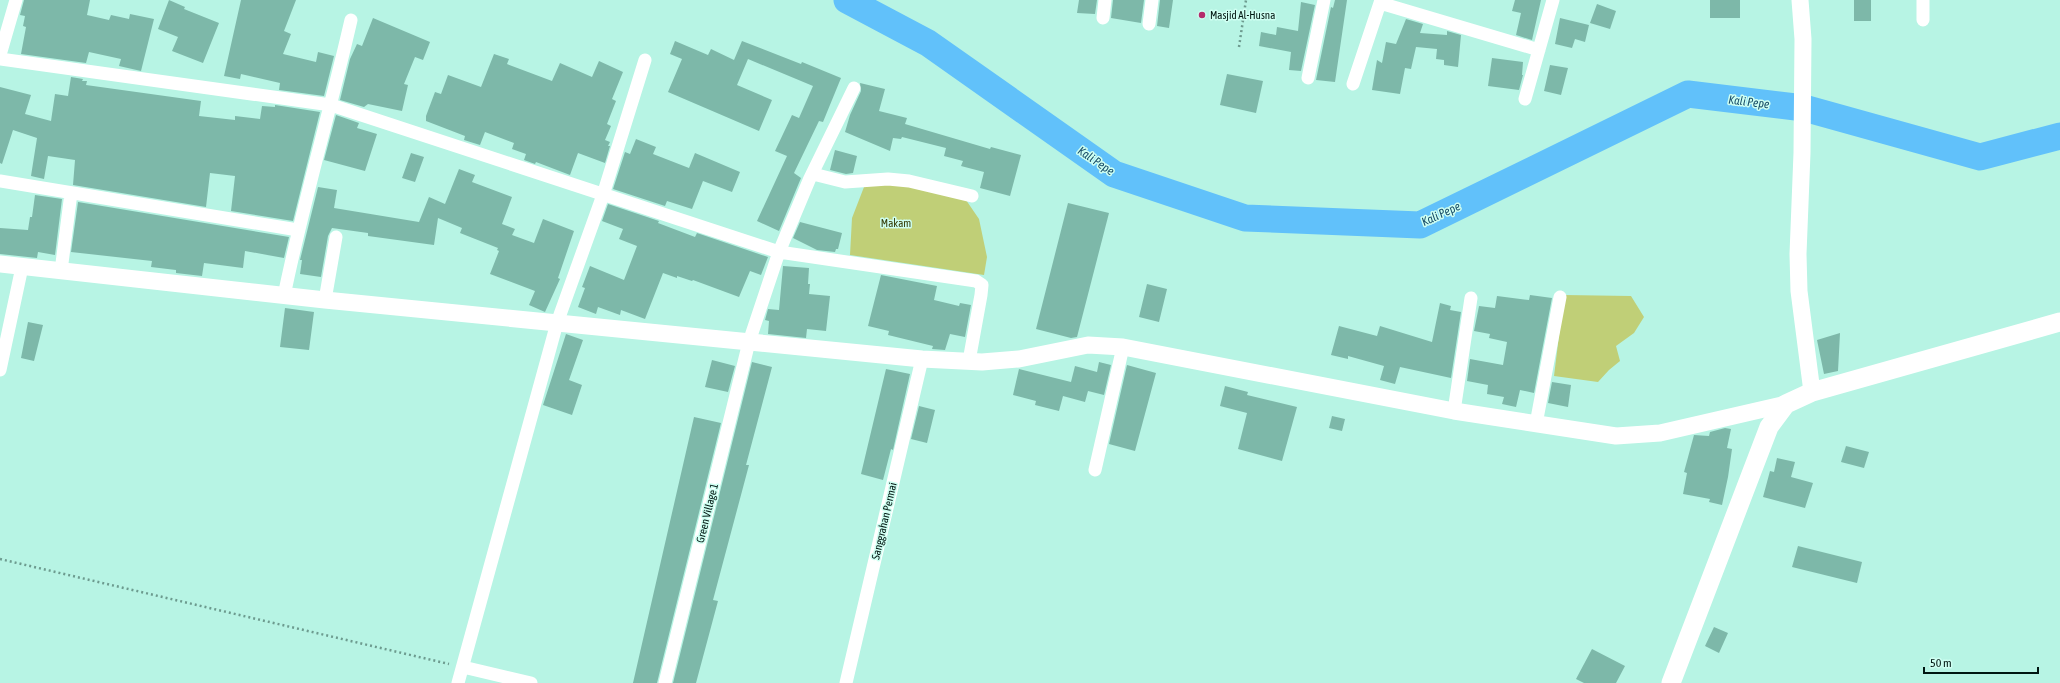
<svg xmlns="http://www.w3.org/2000/svg" width="2060" height="683" viewBox="0 0 2060 683" font-family="'Asap Condensed',sans-serif">
  <rect width="100%" height="100%" fill="#b7f4e4"/>
  <!-- green -->
  <path fill="#c0cf77" d="M884,183L905,186L966,200L979,219L987,257L984,275L850,255L852,218L864,187Z
    M1564,295L1631,296L1644,317L1634,333L1616,346L1620,361L1609,370L1598,382L1554,376Z"/>
  <g fill="none" stroke-linecap="round" stroke-linejoin="round">
    <!-- river -->
    <path stroke="#61c1fa" stroke-width="27" d="M847,0L928,43L1114,174L1245,218L1420,225L1688,94L1804,108L1980,157L2060,136"/>
  </g>
  <!-- building -->
  <path fill="#7db8a9" d="M24,0H90L87,15L109,20L111,15L129,19L130,14L154,19L141,71L119,66L121,59L89,52L86,63L21,54L26,27L23,26L25,16L20,15Z
    M169,0L185,7L184,9L219,23L203,63L172,51L178,37L158,29Z
    M241,0H296L284,31L291,34L283,54L316,62L318,52L334,56L324,96L279,90L280,83L241,74L240,79L224,76Z
    M1079,0H1097L1095,14L1077,13Z
    M1113,0H1144L1141,23L1111,18Z
    M1160,0H1173L1169,28L1157,26Z
    M1335,0H1347L1335,82L1316,80L1331,7L1333,8Z
    M1515,0H1541L1532,40L1516,35L1521,13L1512,11Z
    M1710,0H1740V18H1710Z
    M1854,0H1871V21H1854Z
    M1301,2L1315,5L1301,71L1289,70L1291,52L1259,46L1261,32L1276,35L1277,27L1298,31Z
    M1597,4L1616,11L1610,29L1590,23Z
    M373,18L430,42L423,60L415,57L404,84L408,85L402,111L368,104L364,107L340,100L350,59L357,44L362,46Z
    M1560,18L1589,25L1585,42L1575,39L1572,48L1555,44Z
    M1406,19L1423,24L1420,33L1447,35V31L1461,35L1458,67L1444,65V60L1436,59L1437,49L1416,47L1411,69L1405,68L1400,94L1372,90L1377,60L1382,63L1386,42L1396,44Z
    M675,41L708,55L711,49L734,60L742,41L801,64L802,62L841,78L823,122L819,121L794,173L801,178L779,231L757,221L787,156L775,151L792,115L799,118L813,86L748,59L737,85L772,100L759,131L668,92L682,59L670,54Z
    M494,54L509,59L507,64L552,81L560,63L592,77L599,61L623,72L612,99L616,101L607,124L611,126L605,140L610,142L608,146H610L605,163L578,153L570,175L536,162L535,164L524,160L526,154L512,149L514,143L485,132L480,145L464,140L465,136L426,121V116L435,92L441,94L448,75L481,87Z
    M1492,58L1523,62L1522,75H1523L1519,90L1488,86Z
    M1550,65L1568,68L1561,95L1544,91Z
    M1227,74L1263,81L1256,113L1220,105Z
    M71,77L83,79L82,81H87L86,85L201,101L199,116L235,120V116L260,119L262,106L275,107V105L320,112L293,221L231,211L235,176L210,173L206,207L73,185L75,160L48,156L44,179L31,176L37,138L13,130L2,164L0,163V87L31,95L25,114L51,121L55,94L68,96Z
    M860,83L885,89L879,111L907,118L905,124L990,149L991,147L1021,155L1010,196L980,188L984,172L961,166L963,161L944,156L946,148L902,137L901,139L893,138L890,151L845,132L850,115L861,91Z
    M336,115L359,123L357,128L377,134L365,171L324,160Z
    M636,139L656,147L653,154L689,168L695,153L740,172L732,192L703,181L692,209L667,201L665,206L613,189L625,152L630,154Z
    M835,150L857,156L853,173L846,174L830,170Z
    M411,153L424,157L415,182L402,178Z
    M459,169L475,175L472,182L512,197L502,224L515,229L512,235L534,243L543,219L574,231L558,278L560,279L545,312L529,305L535,291L490,274L499,251L497,250L498,248L460,233L462,228L438,218L434,245L368,236V233L332,228L328,236L321,277L300,274L302,260H300L318,187L337,190L334,208L419,222L429,197L445,204Z
    M35,195L62,199L55,255L38,252L37,258L0,254V228L28,230L30,217H32Z
    M78,202L289,237L284,258L245,251L243,268L204,263L202,276L176,273V270L151,267L152,261L71,252Z
    M1068,203L1109,213L1077,337L1071,338L1036,329Z
    M608,204L659,221L658,223L695,237L697,233L768,257L761,275L750,271L739,297L693,280L692,281L677,276V278L663,273L645,319L621,310L620,315L598,307L596,314L578,307L585,288L582,287L590,266L624,280L637,246L619,239L623,229L602,221Z
    M800,222L842,233L838,249H836L835,252L817,250L793,238Z
    M783,266L809,268L808,284H810L809,294L830,296L826,331L807,329L806,338L768,334L769,321L765,320L768,309L779,310Z
    M881,275L937,286L934,300L959,306L960,303L971,305L965,337L950,334L945,350L932,349L933,346L888,335L889,331L868,326Z
    M1147,284L1167,289L1159,322L1139,317Z
    M1530,295L1552,298L1534,393L1520,390L1516,407L1502,404L1504,397L1487,394L1488,385L1467,381L1470,359L1503,365L1507,342L1489,338L1490,334L1474,331L1479,306L1495,308L1497,296L1529,300Z
    M1440,303L1451,306L1450,310L1461,312L1451,378L1400,367L1395,384L1380,380L1384,366L1348,356V359L1331,355L1339,326L1377,336L1380,326L1432,342Z
    M285,308L314,312L309,350L280,347Z
    M28,322L43,325L34,361L21,358Z
    M1840,333L1838,371L1824,374L1817,340Z
    M566,334L583,340L569,380L582,385L572,415L543,405Z
    M712,360L735,366L728,392L705,387Z
    M752,362L772,367L746,465H749L713,600L718,601L696,683H673Z
    M1099,362L1111,365L1104,395L1088,391L1085,402L1063,396L1059,411L1035,405L1036,401L1013,395L1019,369L1071,382L1075,366L1097,372Z
    M1127,365L1156,373L1135,451L1109,444Z
    M886,369L910,374L893,450L891,449L883,480L861,474Z
    M1552,382L1571,385L1568,407L1548,403Z
    M1225,386L1248,392L1247,395L1297,407L1282,461L1238,449L1247,413L1220,406Z
    M919,406L935,410L927,443L911,439Z
    M1332,416L1345,419L1342,431L1329,428Z
    M694,417L721,423L657,683H633Z
    M1725,428L1731,429L1727,448L1732,449L1728,477L1722,505L1709,502L1710,499L1683,494L1687,473L1684,472L1694,435L1709,436L1710,432Z
    M1846,446L1869,452L1864,468L1841,462Z
    M1777,458L1795,462L1791,477L1813,483L1805,508L1763,497L1770,471L1774,472Z
    M1798,546L1862,562L1857,583L1792,567Z
    M1714,627L1728,633L1719,653L1705,646Z
    M1592,649L1625,666L1616,683H1584L1576,679Z"/>
  <g fill="none" stroke-linecap="round" stroke-linejoin="round">
    <!-- path -->
    <path stroke="#6d9b8f" stroke-width="2.5" stroke-dasharray="2 3" stroke-linecap="butt" d="M1239,47L1246,0
      M0,559L449,664"/>
    <!-- minor -->
    <path stroke="#fff" stroke-width="13" d="M1380,3L1539,50
      M1103,18L1105,0
      M1923,20V0
      M1149,24L1152,0
      M0,55L16,0
      M0,59L331,105L779,252L976,281L982,285L981,295L969,361
      M1308,78L1324,0
      M1353,84L1381,0
      M1525,99L1553,0
      M813,174L845,182L888,179L909,181L972,196
      M0,181L298,230
      M61,271L71,193
      M284,296C303,203 330,112 351,20
      M325,300L336,237
      M0,370L22,267
      M1454,411L1471,298
      M1536,424L1560,297
      M1095,470L1123,347
      M463,667L531,683
      M458,683L557,323L603,195L645,60
      M665,683L749,342L779,252L810,178L854,88
      M846,683L922,359"/>
    <!-- tertiary -->
    <path stroke="#fff" stroke-width="17" d="M1800,0L1803,39L1802,153L1798,254L1799,291L1812,392
      M0,264L325,300L922,359L982,362L1019,359L1088,345L1123,347L1454,411L1616,436L1660,433L1786,404"/>
    <!-- secondary -->
    <path stroke="#fff" stroke-width="19" d="M1671,683L1769,427L1786,404L1812,392L2060,322"/>
  </g>
  <!-- markers -->
  <circle fill="#b42c6c" stroke="#cffff2" stroke-width="1.5" cx="1202" cy="15" r="4"/>
  <g text-anchor="middle" stroke-width="3" stroke-linejoin="round" paint-order="stroke">
    <!-- poi labels -->
    <g font-size="11" fill="#001611" stroke="#cffff2" text-anchor="start">
      <text x="1210" y="19">Masjid Al-Husna</text>
    </g>
    <!-- park labels -->
    <g font-size="11" fill="#353c06" stroke="#cffff2">
      <text x="896" y="227">Makam</text>
    </g>
    <!-- street labels -->
    <g font-size="11" fill="#001611" stroke="#cffff2">
      <text transform="translate(707 513) rotate(-76)" y="4">Green Village 1</text>
      <text transform="translate(884 521) rotate(-77)" y="4">Sanggrahan Permai</text>
    </g>
    <!-- water labels -->
    <g font-size="12" font-style="italic" fill="#174c68" stroke="#cffff2">
      <text transform="translate(1749 102) rotate(7)" y="4">Kali Pepe</text>
      <text transform="translate(1096 161) rotate(34)" y="4">Kali Pepe</text>
      <text transform="translate(1441 214) rotate(-25)" y="4">Kali Pepe</text>
    </g>
  </g>
  <!-- scale -->
  <path d="M1924 667v6h114v-6" fill="none" stroke="#001611" stroke-width="2"/>
  <text x="1930" y="667" font-size="12" fill="#001611" stroke="#cffff2" stroke-width="3" paint-order="stroke">50 m</text>
</svg>
